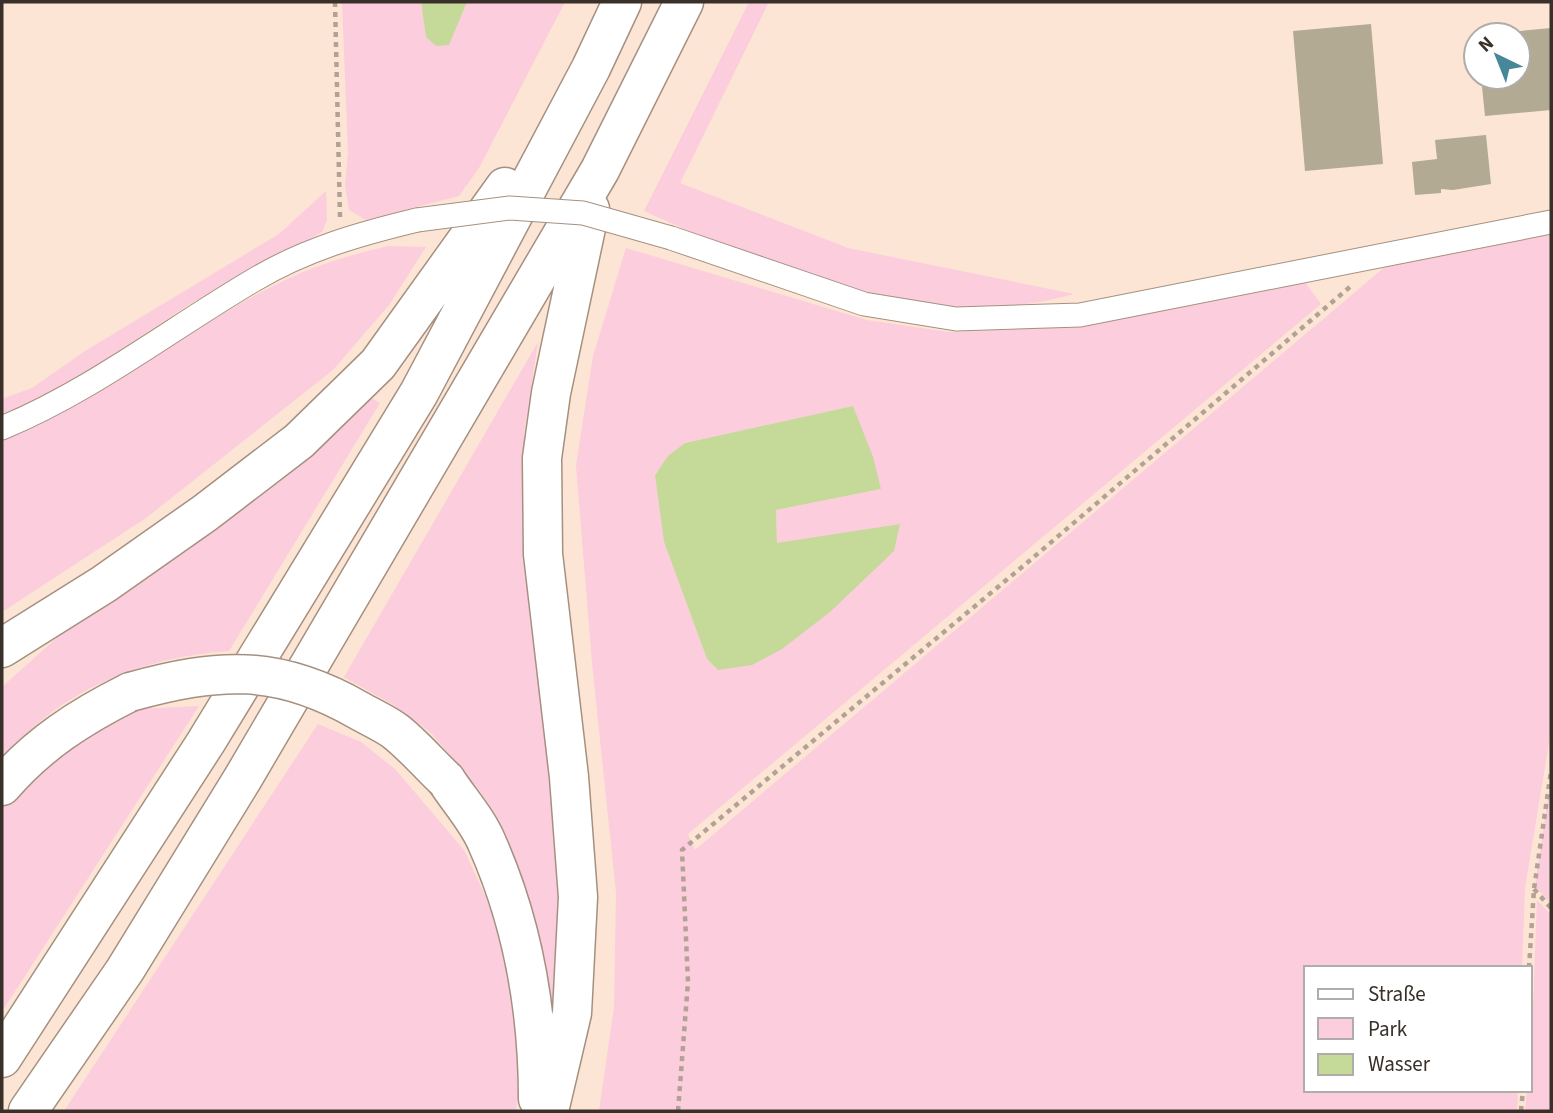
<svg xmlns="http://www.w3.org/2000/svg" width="1553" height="1113" viewBox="0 0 1553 1113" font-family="'Source Sans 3',sans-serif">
  <rect width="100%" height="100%" fill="#fce5d4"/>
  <!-- green -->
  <path fill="#fbcddd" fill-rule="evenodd" d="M342,2H421L426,37L449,44L467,2H565L479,168L459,196L366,220L349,210L345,186L348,152Z
    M749,2H769L680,183L848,248L1074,294C928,336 775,270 644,211Z
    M326,191L327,220L322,232L190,304L60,389L2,416V399L32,388L85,351L279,234Z
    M1551,230V731L1525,888L1522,968H1306V1090H1518L1517,1111H599L614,1007L616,893L592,663L576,465L593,356L626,248L867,320L949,332L1086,326L1304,281L1321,304L688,834L695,850L1386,266ZM853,406L881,489L776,510L777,544L899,524L894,551L718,670L707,659L664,542L655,474L685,443Z
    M388,246L426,247L389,305L333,370L146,518L2,612V441C100,402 182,331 277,284C312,266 350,255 388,246Z
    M538,342L524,434L523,516L530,619L551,769L562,905L555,1038L463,771L431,733L395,706L344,677Z
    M371,398L380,403L229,651C139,658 62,689 2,759V687L78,619L205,537Z
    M199,706L14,993L2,1011V801L41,760L135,709Z
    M318,724L361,742L395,769L464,850L501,930L513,996L520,1080L516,1111H64Z
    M1551,778V904L1535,886Z
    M1537,900L1551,915V1111H1525L1527,1090H1530Z"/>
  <!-- water -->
  <path fill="#c5d999" d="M421,2H467L449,45L436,46L426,37Z
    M853,406L873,457L881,489L776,510L777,543L900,524L894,551L830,612L782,649L752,665L718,670L707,659L664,542L655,475L668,456L685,443Z"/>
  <!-- building -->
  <path fill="#b2aa92" d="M1371,24L1383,164L1305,171L1293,31Z
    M1551,28V110L1485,116L1481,77H1518V35L1499,33Z
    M1486,135L1491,184L1453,190L1441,189V193L1415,195L1412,162L1437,159L1435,140Z"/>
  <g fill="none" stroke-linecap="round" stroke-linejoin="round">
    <defs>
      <path id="minor" d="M671,238L864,304L956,319L1080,315L1551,222
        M2,428C93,390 169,330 254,280C306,249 359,234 417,220"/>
      <path id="motorway" d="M2,648L104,584L205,513L299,441L378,364L505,187
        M446,780C459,800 478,821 487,843C523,924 538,1010 538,1099
        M2,786C38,744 80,717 130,692
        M2,1058L206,742L419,393L591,68L622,2
        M28,1111L125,970L243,778L600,170L684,2
        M549,1111L572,1013L578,897L569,777L543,554L542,458L551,393L590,209"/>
    </defs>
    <!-- minor casing -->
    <use href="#minor" stroke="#a59080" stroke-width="25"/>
    <!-- motorway casing -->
    <use href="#motorway" stroke="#a59080" stroke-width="41"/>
    <!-- path -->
    <path stroke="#b2a194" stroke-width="4.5" stroke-dasharray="5 5" stroke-linecap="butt" d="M335,2L340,217
      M1534,889L1551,908
      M1529,968L1534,889L1551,771
      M678,1111L688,982L682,850L1028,562L1351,286
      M1521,1111L1523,1090"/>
    <!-- minor -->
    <use href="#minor" stroke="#fff" stroke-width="23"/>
    <!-- motorway -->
    <use href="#motorway" stroke="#fff" stroke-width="38"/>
    <defs>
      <path id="minor-bridge" d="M417,220L510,208L583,213L671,238"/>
      <path id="motorway-bridge" d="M130,692C218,668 276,663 358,710C370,717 384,723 395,731C413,745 429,764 446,780"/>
    </defs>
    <!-- minor-bridge casing -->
    <use href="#minor-bridge" stroke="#a59080" stroke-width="25" stroke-linecap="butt"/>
    <!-- motorway-bridge casing -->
    <use href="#motorway-bridge" stroke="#a59080" stroke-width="41" stroke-linecap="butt"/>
    <!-- minor-bridge -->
    <use href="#minor-bridge" stroke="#fff" stroke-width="23"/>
    <!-- motorway-bridge -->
    <use href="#motorway-bridge" stroke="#fff" stroke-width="38"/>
  </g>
  <!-- border -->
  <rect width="1553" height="1113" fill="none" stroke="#383029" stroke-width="7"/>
  <!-- legend -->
  <rect x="1304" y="966" width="228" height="126" fill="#ffffff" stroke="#afaca9" stroke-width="2"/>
  <rect x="1318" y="989" width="35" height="10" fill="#ffffff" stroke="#afaca9" stroke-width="2"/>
  <text x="1368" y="1001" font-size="21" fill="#383029">Straße</text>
  <rect x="1318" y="1018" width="35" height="21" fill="#fbcddd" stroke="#afaca9" stroke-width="2"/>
  <text x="1368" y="1036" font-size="21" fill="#383029">Park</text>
  <rect x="1318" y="1054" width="35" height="21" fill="#c5d999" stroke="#afaca9" stroke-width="2"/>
  <text x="1368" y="1071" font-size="21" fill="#383029">Wasser</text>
  <!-- north arrow -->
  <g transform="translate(1497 56) rotate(317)"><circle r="33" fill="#ffffff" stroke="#afaca9" stroke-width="2"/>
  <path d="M0-5L12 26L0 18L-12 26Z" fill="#46889a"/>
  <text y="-10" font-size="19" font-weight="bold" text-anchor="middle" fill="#383029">N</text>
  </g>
</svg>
